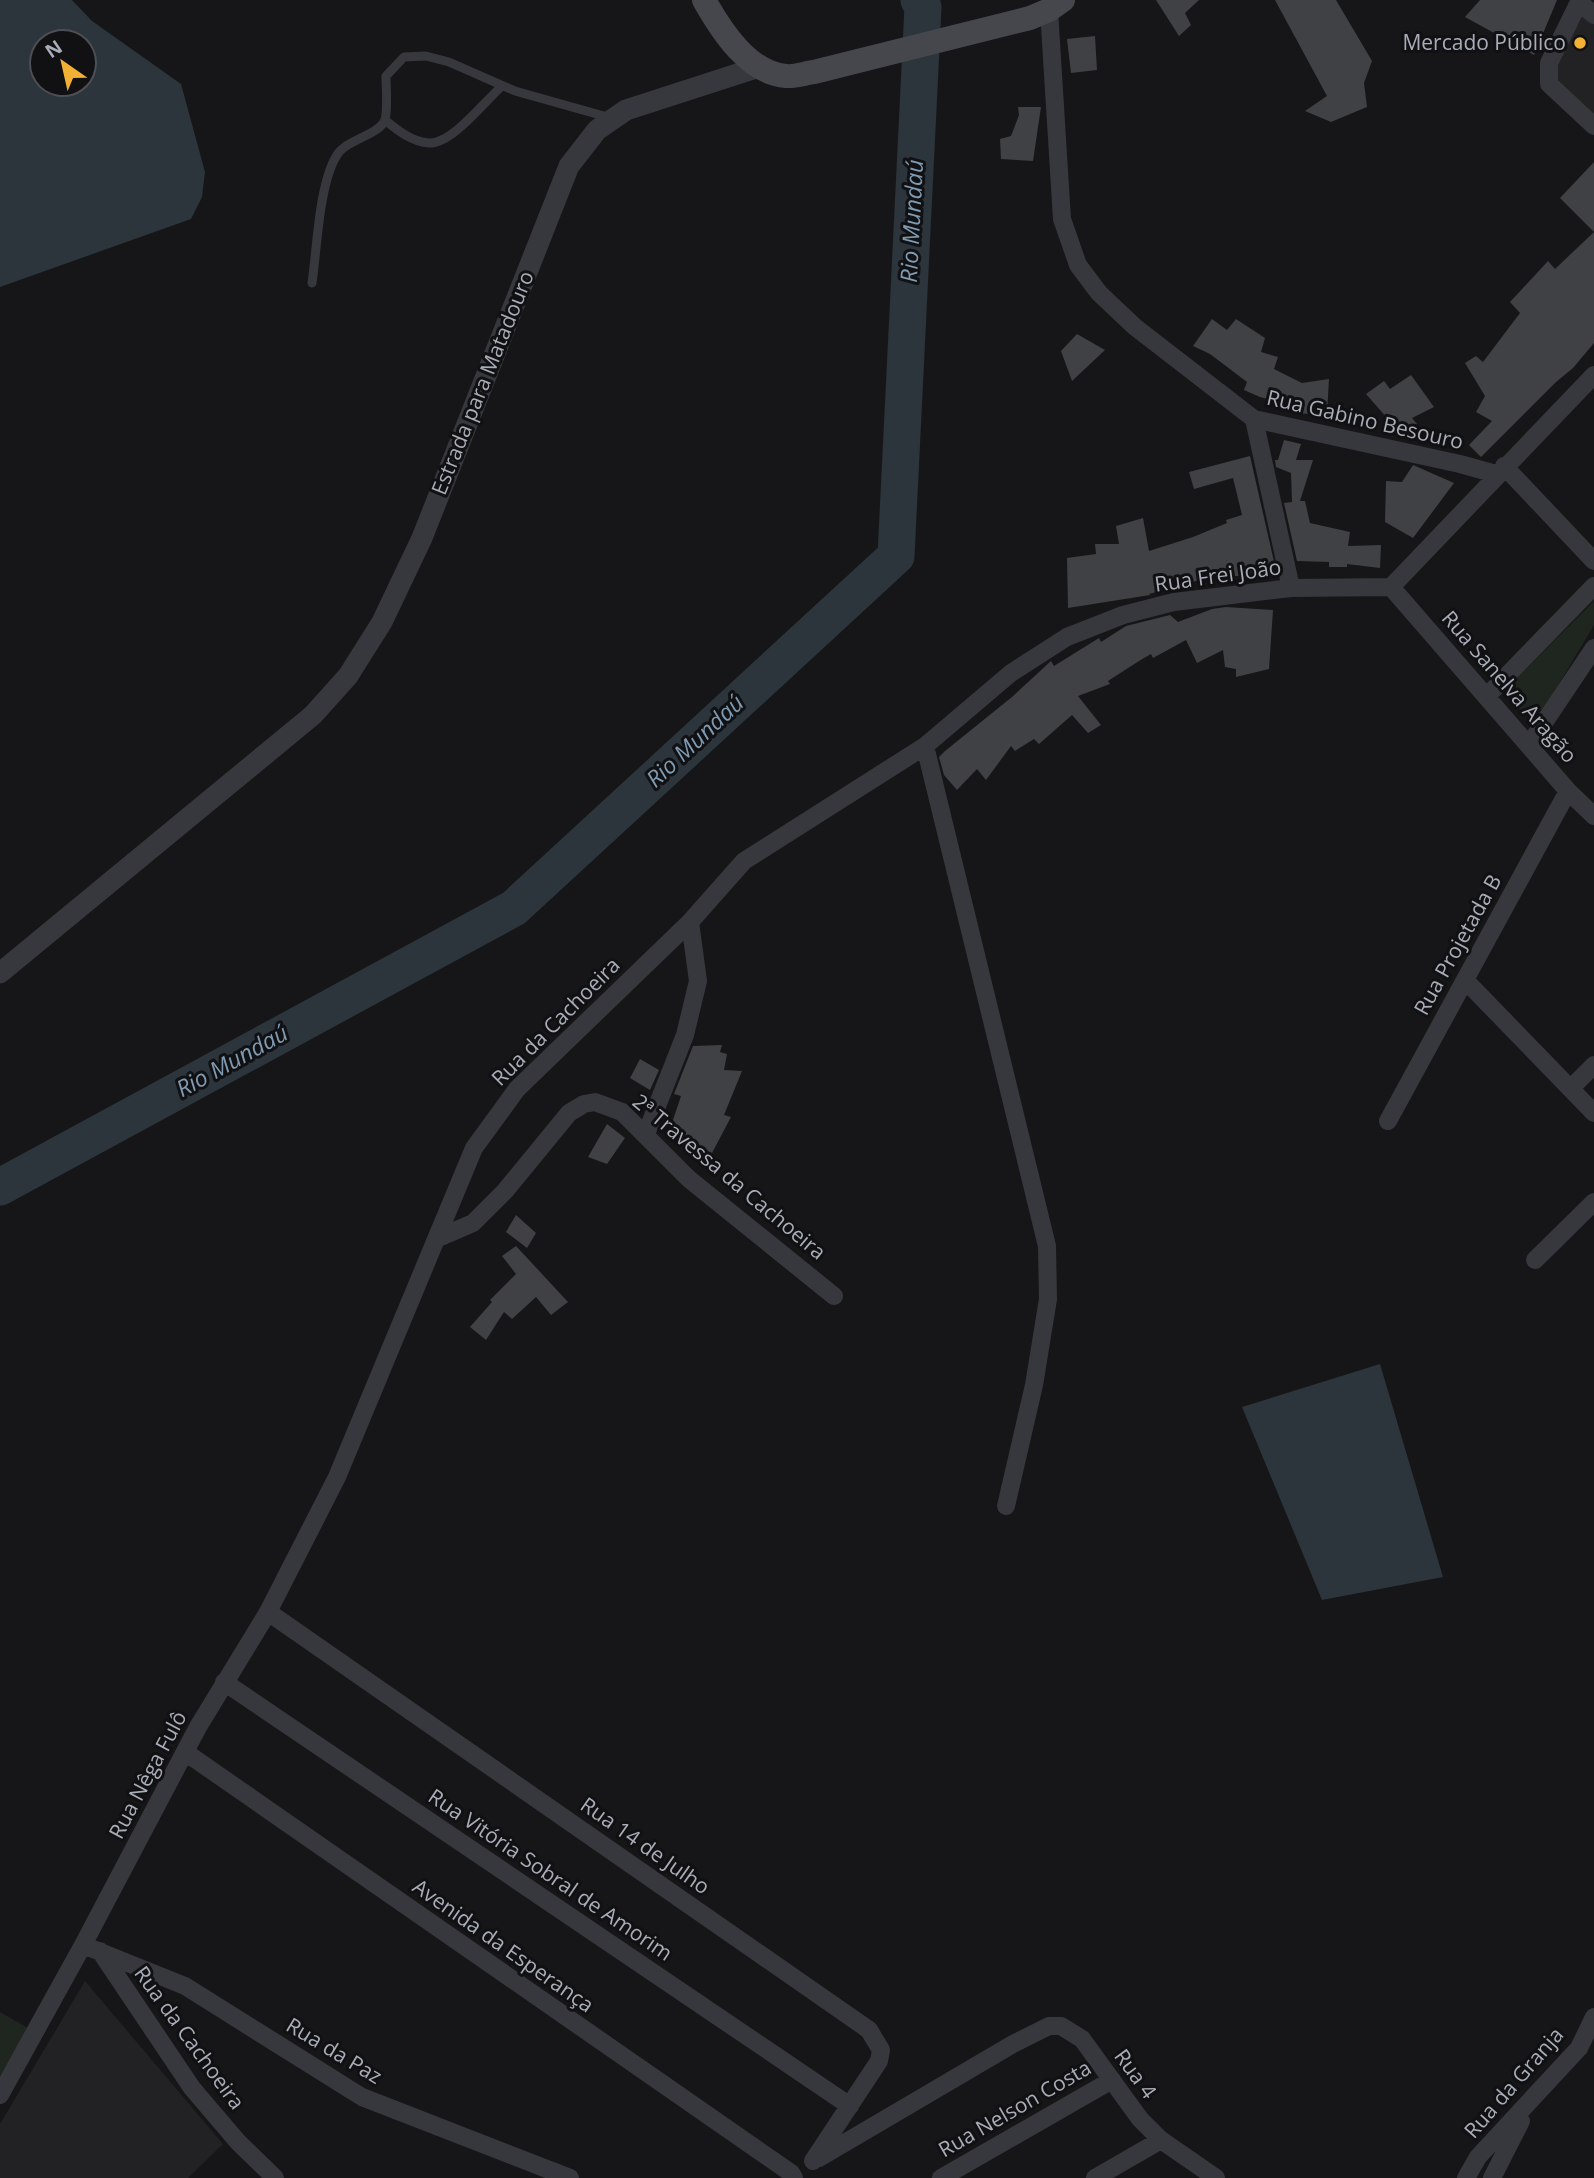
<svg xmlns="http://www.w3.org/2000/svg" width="1594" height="2178" viewBox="0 0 1594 2178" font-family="'Open Sans',sans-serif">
  <rect width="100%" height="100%" fill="#161618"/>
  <!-- built -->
  <path fill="#222225" d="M1594,12V115L1549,74L1584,13Z
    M85,1981L223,2144L188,2178H0V2124Z"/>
  <!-- green -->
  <path fill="#1e261f" d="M1594,601V625L1544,709L1530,714L1512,706L1505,690Z
    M0,2012L28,2028L0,2076Z"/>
  <!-- water -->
  <path fill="#2c353c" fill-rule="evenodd" d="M0,0H72L92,21L181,84L205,172L202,197L191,219L0,287ZM84,42V84H42V42Z
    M1380,1364L1443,1577L1322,1600L1242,1407Z"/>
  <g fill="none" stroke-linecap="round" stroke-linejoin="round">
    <!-- river -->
    <path stroke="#2c353c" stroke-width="37" d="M0,1187L514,908L896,556L923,7L919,0"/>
  </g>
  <!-- building -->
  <path fill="#404145" d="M1156,0H1199L1185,13L1191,25L1179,36Z
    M1275,0H1336L1372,61L1364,83L1367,107L1331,122L1305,111L1327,96Z
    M1480,0H1557L1534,55L1465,17Z
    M1095,36L1097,70L1071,73L1067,39Z
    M1018,107H1041L1033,161L1001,159L1000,139L1011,136L1019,115Z
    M1594,162V343L1573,368L1556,382L1481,457L1469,445L1492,421L1476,412L1485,396L1465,363L1476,356L1483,362L1520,313L1510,302L1548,261L1555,269L1594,232L1560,198Z
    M1212,319L1227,330L1236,319L1265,338L1261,352L1278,357L1274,369L1302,383L1329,379L1327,413L1294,414L1296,407L1260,397L1244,390L1247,382L1210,354L1193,346Z
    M1077,334L1105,350L1072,381L1061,351Z
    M1411,375L1434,407L1412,418L1417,424L1401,434L1366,394L1384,381L1390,389Z
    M1284,440L1301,444L1296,460H1313L1300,501H1305L1310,523L1350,532L1348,546L1381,545L1380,568L1347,564V567H1329V562L1297,561L1284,503L1292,502L1291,473L1276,467L1275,460H1278Z
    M1250,456L1275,566L1242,576H1214L1149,594L1150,595L1068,608L1067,558L1096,554L1095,544H1119L1116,526L1143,518L1149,551L1193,537L1227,523L1226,520L1242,515L1233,478L1194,489L1189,472Z
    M1413,465L1454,483L1413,538L1385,522L1386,481L1402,482Z
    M1226,607L1273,610L1269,669L1236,677V669L1225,667L1223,650L1197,663L1186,640L1153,658L1151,654L1139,661L1108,681L1110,684L1078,696L1101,725L1088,733L1072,715L1039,744L1034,739L1015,751L1011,746L986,780L977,769L957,790L944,775L939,757L945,751L1012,697L1051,661L1054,666L1099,638L1101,642L1126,626L1170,615L1178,622L1212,609Z
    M722,1045L720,1052L727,1054L724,1070L742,1071L724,1115L731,1117L712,1153L668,1135L681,1096L674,1094L693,1046Z
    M640,1059L659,1070L650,1090L630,1078Z
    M607,1124L625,1138L607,1164L588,1157Z
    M516,1215L536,1233L527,1248L506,1232Z
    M516,1246L568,1302L551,1315L536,1297L512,1319L504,1312L486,1340L470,1327L492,1302L490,1300L516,1274L502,1256Z"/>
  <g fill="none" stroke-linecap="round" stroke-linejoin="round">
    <!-- service -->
    <path stroke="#37383d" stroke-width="9" d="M385,120C397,130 412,142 429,143C452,144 485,101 502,86
      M312,283C317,249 319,183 337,155C347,139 379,135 385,120C388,110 386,87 386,76L404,57L426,56L449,62L515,91L611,118"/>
    <!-- minor -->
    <path stroke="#37383d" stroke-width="18" d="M1580,0L1549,63V84L1594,126
      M1579,2L1594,15
      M1049,10L1062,219L1078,265L1099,293L1135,327L1254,419L1460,464L1496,474
      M1254,419L1291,588
      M1504,466L1594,561
      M1391,587L1568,791L1594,816
      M1391,587L1594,375
      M1487,696L1594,586
      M1529,745L1594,648
      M925,746L1047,1246L1048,1299L1034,1385L1006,1506
      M1465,980L1594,1113
      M1571,1088L1594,1065
      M1388,1121L1568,791
      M646,1134L685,1035L698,981L690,922
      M436,1239L473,1223L505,1191L569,1113L584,1104L595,1102L622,1112L689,1179L834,1296
      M1535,1260L1594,1202
      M268,1612L869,2030L881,2050L879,2061L813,2161
      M224,1682L850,2106
      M185,1752L791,2173L794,2178
      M83,1945L185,1986L362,2097L570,2178
      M100,1951L192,2088L238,2142L275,2178
      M0,2095L83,1945L198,1727L268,1612L337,1477L474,1148L517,1089L690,922L744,861L925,746L1011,673L1067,637L1123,615L1174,602L1291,588L1391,587
      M819,2158L1013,2044L1049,2026H1061L1082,2039L1140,2119L1161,2140L1216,2178
      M941,2178L1112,2080
      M1095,2178L1161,2140
      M1466,2178L1478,2157L1579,2048L1594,2017
      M1492,2178L1521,2121"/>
    <!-- tertiary -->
    <path stroke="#37383d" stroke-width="21" d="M0,973L313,715L348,676L382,622L422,538L569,166L597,130L626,110L759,67"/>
    <!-- secondary -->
    <path stroke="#45474d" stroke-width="24" d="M704,0C721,30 748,73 786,76C795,77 805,73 814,72L1030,18L1049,10L1063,0"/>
  </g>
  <!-- markers -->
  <circle fill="#f2b134" stroke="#111113" stroke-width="2.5" cx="1580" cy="43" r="7"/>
  <g text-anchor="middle" stroke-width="6" stroke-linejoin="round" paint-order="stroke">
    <!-- poi labels -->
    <g font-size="21" fill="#a8adb8" stroke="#111113" text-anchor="end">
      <text x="1566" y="50">Mercado Público</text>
    </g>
    <!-- street labels -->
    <g font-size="21" fill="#a8adb8" stroke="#111113">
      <text transform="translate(483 383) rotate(-68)" y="7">Estrada para Matadouro</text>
      <text transform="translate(1365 420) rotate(13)" y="7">Rua Gabino Besouro</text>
      <text transform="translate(1218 576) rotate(-8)" y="7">Rua Frei João</text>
      <text transform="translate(1509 687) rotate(49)" y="7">Rua Sanelva Aragão</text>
      <text transform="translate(1458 945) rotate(-61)" y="7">Rua Projetada B</text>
      <text transform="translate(556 1022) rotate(-45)" y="7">Rua da Cachoeira</text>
      <text transform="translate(729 1177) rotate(40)" y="7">2ª Travessa da Cachoeira</text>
      <text transform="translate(148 1775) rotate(-62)" y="7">Rua Nêga Fulô</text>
      <text transform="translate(645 1846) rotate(35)" y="7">Rua 14 de Julho</text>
      <text transform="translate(550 1875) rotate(34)" y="7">Rua Vitória Sobral de Amorim</text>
      <text transform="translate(503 1946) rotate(35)" y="7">Avenida da Esperança</text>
      <text transform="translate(189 2038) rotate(54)" y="7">Rua da Cachoeira</text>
      <text transform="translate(334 2051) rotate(31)" y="7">Rua da Paz</text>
      <text transform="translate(1135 2074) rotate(54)" y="7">Rua 4</text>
      <text transform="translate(1514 2083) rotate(-49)" y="7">Rua da Granja</text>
      <text transform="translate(1015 2109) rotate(-30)" y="7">Rua Nelson Costa</text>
    </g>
    <!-- water labels -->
    <g font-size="23" font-style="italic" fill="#7f9bb3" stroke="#111113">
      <text transform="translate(912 221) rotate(-87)" y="8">Rio Mundaú</text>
      <text transform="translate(695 741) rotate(-43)" y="8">Rio Mundaú</text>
      <text transform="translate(232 1061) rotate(-29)" y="8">Rio Mundaú</text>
    </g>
  </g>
  <!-- north arrow -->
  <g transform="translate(63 63) rotate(326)"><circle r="33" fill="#111113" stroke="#4d4f55" stroke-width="2"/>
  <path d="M0-5L12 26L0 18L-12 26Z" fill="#f2b134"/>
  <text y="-10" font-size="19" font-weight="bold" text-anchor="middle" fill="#a8adb8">N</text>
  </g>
</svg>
